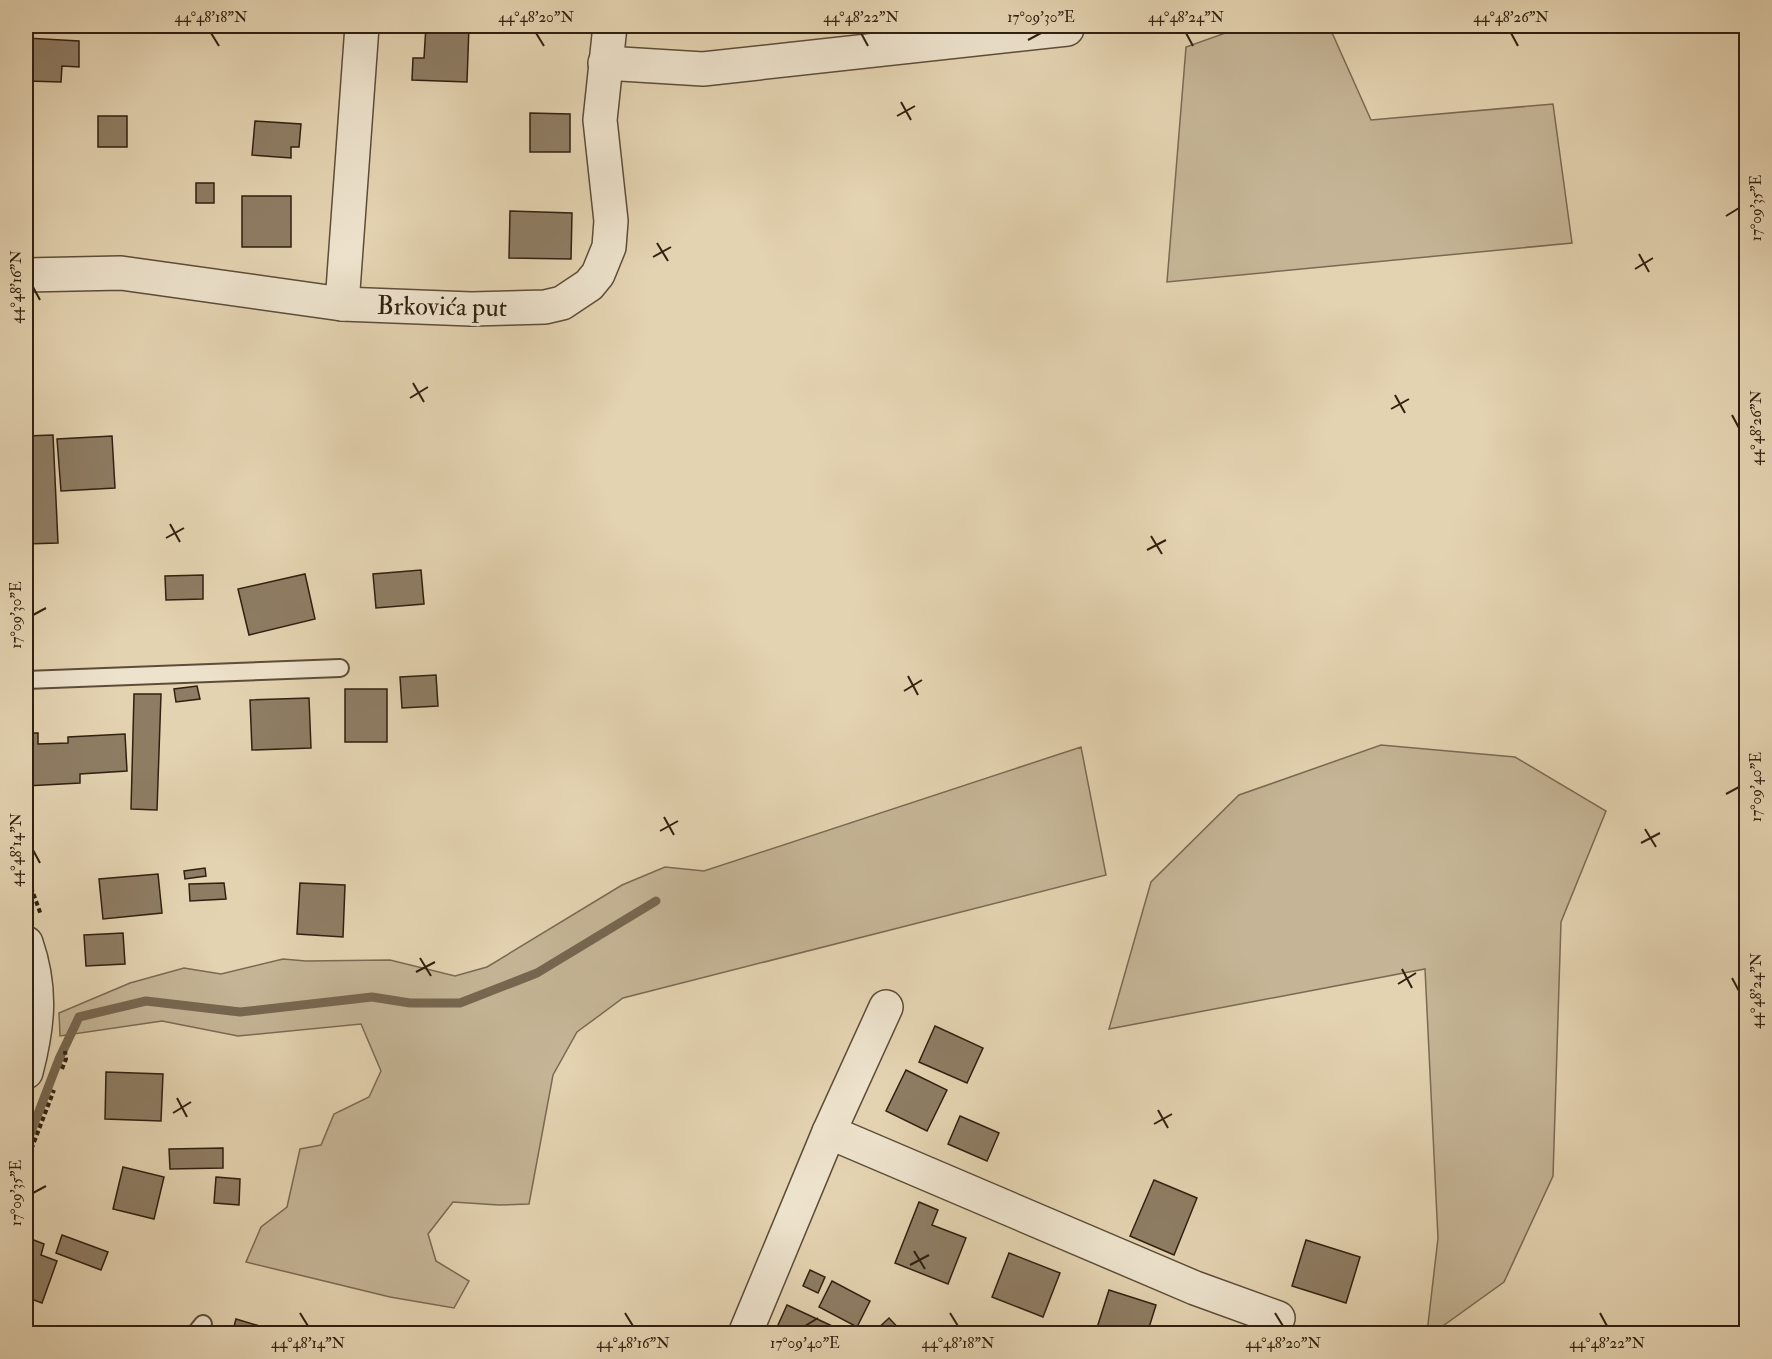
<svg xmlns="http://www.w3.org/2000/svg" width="1772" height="1359" font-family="'IM FELL Double Pica',serif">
  <rect width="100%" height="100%" fill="#e4d3b1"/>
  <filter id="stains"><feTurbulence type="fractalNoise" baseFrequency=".00333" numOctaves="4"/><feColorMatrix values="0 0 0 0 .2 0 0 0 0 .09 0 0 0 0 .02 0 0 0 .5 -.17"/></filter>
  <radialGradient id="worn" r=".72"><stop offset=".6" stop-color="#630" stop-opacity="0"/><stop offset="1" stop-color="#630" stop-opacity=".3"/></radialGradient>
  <!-- green -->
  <g fill="#c5b596" stroke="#7a6a53" stroke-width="1.5">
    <path d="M1245,26H1329L1371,120L1553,104L1572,243L1167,282L1186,47Z"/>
    <path d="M1381,745L1515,757L1606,811L1561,922L1553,1176L1504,1282L1433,1333H1427L1438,1238L1425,969L1109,1029L1151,882L1239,795Z"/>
    <path d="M1081,747L1106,875L623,998L577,1032L553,1075L529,1204L499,1205L453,1202L428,1234L436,1261L469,1281L454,1308L390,1297L246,1262L261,1227L287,1207L300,1149L321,1145L334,1114L369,1097L381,1071L361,1024L238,1036L162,1021L60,1036L59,1013L130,983L184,968L221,974L283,959L306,961L390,960L455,976L487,967L622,885L665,867L704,871Z"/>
  </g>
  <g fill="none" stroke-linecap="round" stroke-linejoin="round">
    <!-- stream -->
    <path stroke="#776750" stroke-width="9" d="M26,1145L59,1059L79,1017L146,1001L240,1012L372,997L410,1003H460L537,973L656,901"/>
  </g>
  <!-- building -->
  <g fill="#8e7d64" stroke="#302010" stroke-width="1.5">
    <path d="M426,26H469L467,82L412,80L413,58H424Z"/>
    <path d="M26,38L79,41V67L62,66L61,82L26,81Z"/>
    <path d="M530,113L570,114V152H530Z"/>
    <rect x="98" y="116" width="29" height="31"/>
    <path d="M255,121L301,124L299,147H291V158L252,155Z"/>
    <rect x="196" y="183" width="18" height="20"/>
    <rect x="242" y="196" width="49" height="51"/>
    <path d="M510,211L572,213L571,259L509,258Z"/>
    <path d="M53,435L58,543L26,544V436Z"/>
    <path d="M112,436L115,488L61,491L57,439Z"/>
    <path d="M421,570L424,604L376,608L373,574Z"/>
    <path d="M305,574L315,619L249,635L238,589Z"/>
    <path d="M203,575V599L166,600L165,576Z"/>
    <path d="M436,675L438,706L402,708L400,677Z"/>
    <path d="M197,686L200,699L176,702L174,689Z"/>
    <rect x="345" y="689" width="42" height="53"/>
    <path d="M134,694H161L157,810L131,809Z"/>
    <path d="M309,698L311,748L252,750L250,700Z"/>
    <path d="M26,733H38V744L68,743V737L125,734L127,771L80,774V783L26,786Z"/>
    <path d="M205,868L206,876L185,879L184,871Z"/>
    <path d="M158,874L162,913L103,919L99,879Z"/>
    <path d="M224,883L226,899L190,901L189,884Z"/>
    <path d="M300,883L345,885L343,937L297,934Z"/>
    <path d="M123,933L125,964L86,966L84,935Z"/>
    <path d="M935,1026L983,1048L967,1083L919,1062Z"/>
    <path d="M906,1070L947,1090L927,1131L886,1111Z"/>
    <path d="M106,1072L163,1074L161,1121L105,1119Z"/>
    <path d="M960,1116L999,1133L987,1161L948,1144Z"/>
    <path d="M223,1148V1168L170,1169L169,1149Z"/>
    <path d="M123,1167L164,1177L154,1219L113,1209Z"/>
    <path d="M216,1177L240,1179L239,1205L214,1203Z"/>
    <path d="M1154,1180L1197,1198L1174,1255L1130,1236Z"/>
    <path d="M919,1202L938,1210L932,1225L966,1238L948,1284L895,1263Z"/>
    <path d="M62,1235L108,1252L101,1270L56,1253Z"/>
    <path d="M26,1237L44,1244L41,1255L57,1261L42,1303L26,1297Z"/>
    <path d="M1306,1240L1360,1257L1346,1303L1292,1286Z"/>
    <path d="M1009,1253L1060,1273L1043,1317L992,1297Z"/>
    <path d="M810,1270L825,1277L818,1293L803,1286Z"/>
    <path d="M832,1281L870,1301L857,1327L819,1307Z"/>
    <path d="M1109,1290L1156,1305L1147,1334H1095Z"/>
    <path d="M787,1305L832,1326L829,1334H774Z"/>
    <path d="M889,1318L904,1334H872Z"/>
    <path d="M236,1319L286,1334H232Z"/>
  </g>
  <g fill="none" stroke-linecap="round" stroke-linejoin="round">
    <!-- service casing -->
    <g stroke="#5d4d38" stroke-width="20">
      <g id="service">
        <path d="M26,680L340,668"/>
        <path d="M195,1334L203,1324"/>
      </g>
    </g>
    <!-- minor casing -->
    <g stroke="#5d4d38" stroke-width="36">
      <g id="minor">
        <path d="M605,63L703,69L1067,29"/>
        <path d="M26,275L121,273L342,304L471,309L545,307L562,303L589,285L598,274L609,247L611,221L600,120L610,26"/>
        <path d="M342,304L362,26"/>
        <path d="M829,1132L1195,1288L1278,1318"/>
        <path d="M745,1334L829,1132L886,1007"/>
      </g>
    </g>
    <!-- tertiary casing -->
    <g stroke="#5d4d38" stroke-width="36">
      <path id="tertiary" d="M26,943C42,989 38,1026 26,1072"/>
    </g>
    <!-- path -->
    <g stroke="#302010" stroke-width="4" stroke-dasharray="4.5 3" stroke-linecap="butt">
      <path d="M26,873L41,915"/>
      <path d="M62,1069L66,1059L65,1051"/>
      <path d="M26,1163L54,1090"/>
    </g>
    <!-- service -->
    <use href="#service" stroke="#ede2cc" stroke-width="16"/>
    <!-- minor -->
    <use href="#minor" stroke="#ede2cc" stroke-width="33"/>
    <!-- tertiary -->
    <use href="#tertiary" stroke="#ede2cc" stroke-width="33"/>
  </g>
  <!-- ticks -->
  <path fill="none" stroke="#302010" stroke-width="2" d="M211,33L219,46M536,33L544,46M861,33L868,46M1186,33L1193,46M1511,33L1518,46M1028,40L1041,33M901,102L911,120M897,116L915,106M1726,216L1739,208M657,243L668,261M1639,254L1649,272M653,257L671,247M1635,269L1653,258M33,287L40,300M413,383L424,402M1395,395L1405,413M410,398L428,387M1391,409L1409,399M1732,415L1739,428M170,524L180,542M1151,536L1162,554M166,538L184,528M1147,550L1166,540M33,615L46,608M908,676L918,695M904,691L922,680M1726,794L1739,787M664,817L674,835M1645,829L1656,847M660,831L678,821M1641,843L1660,833M33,850L40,863M420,958L431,976M1402,969L1412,988M416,972L435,962M1732,978L1739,991M1398,984L1416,973M177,1098L187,1117M1158,1110L1168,1128M173,1113L191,1102M1154,1124L1172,1114M33,1193L46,1186M914,1251L925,1269M910,1265L929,1255M300,1313L308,1326M625,1313L633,1326M950,1313L958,1326M1275,1313L1283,1326M1600,1313L1607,1326M805,1326L818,1318"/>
  <g text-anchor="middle" stroke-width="6" stroke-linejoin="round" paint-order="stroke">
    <!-- street labels -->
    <g font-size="26" fill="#302010" stroke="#ede2cc">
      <text transform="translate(442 306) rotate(1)" y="9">Brkovića put</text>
    </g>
  </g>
  <!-- margin -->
  <rect width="1772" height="1359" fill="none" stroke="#e4d3b1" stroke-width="66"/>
  <rect x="33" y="33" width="1706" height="1293" fill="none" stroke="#302010" stroke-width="2"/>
  <g font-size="15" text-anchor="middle" fill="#302010">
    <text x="211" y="22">44°48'18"N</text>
    <text x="536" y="22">44°48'20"N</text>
    <text x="861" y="22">44°48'22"N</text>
    <text x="1041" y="22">17°09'30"E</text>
    <text x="1186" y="22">44°48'24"N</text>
    <text x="1511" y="22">44°48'26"N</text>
    <text transform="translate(1756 208) rotate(-90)" y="5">17°09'35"E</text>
    <text transform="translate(16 287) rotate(-90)" y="5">44°48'16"N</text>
    <text transform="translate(1756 428) rotate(-90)" y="5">44°48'26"N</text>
    <text transform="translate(16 615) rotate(-90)" y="5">17°09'30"E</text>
    <text transform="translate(1756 787) rotate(-90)" y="5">17°09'40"E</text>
    <text transform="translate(16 850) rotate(-90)" y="5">44°48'14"N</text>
    <text transform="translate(1756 991) rotate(-90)" y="5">44°48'24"N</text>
    <text transform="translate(16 1193) rotate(-90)" y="5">17°09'35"E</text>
    <text x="308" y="1348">44°48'14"N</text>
    <text x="633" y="1348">44°48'16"N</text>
    <text x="805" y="1348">17°09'40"E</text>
    <text x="958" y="1348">44°48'18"N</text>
    <text x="1283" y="1348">44°48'20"N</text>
    <text x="1607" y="1348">44°48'22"N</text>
  </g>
  <rect width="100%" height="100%" filter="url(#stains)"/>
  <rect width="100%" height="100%" fill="url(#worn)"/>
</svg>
